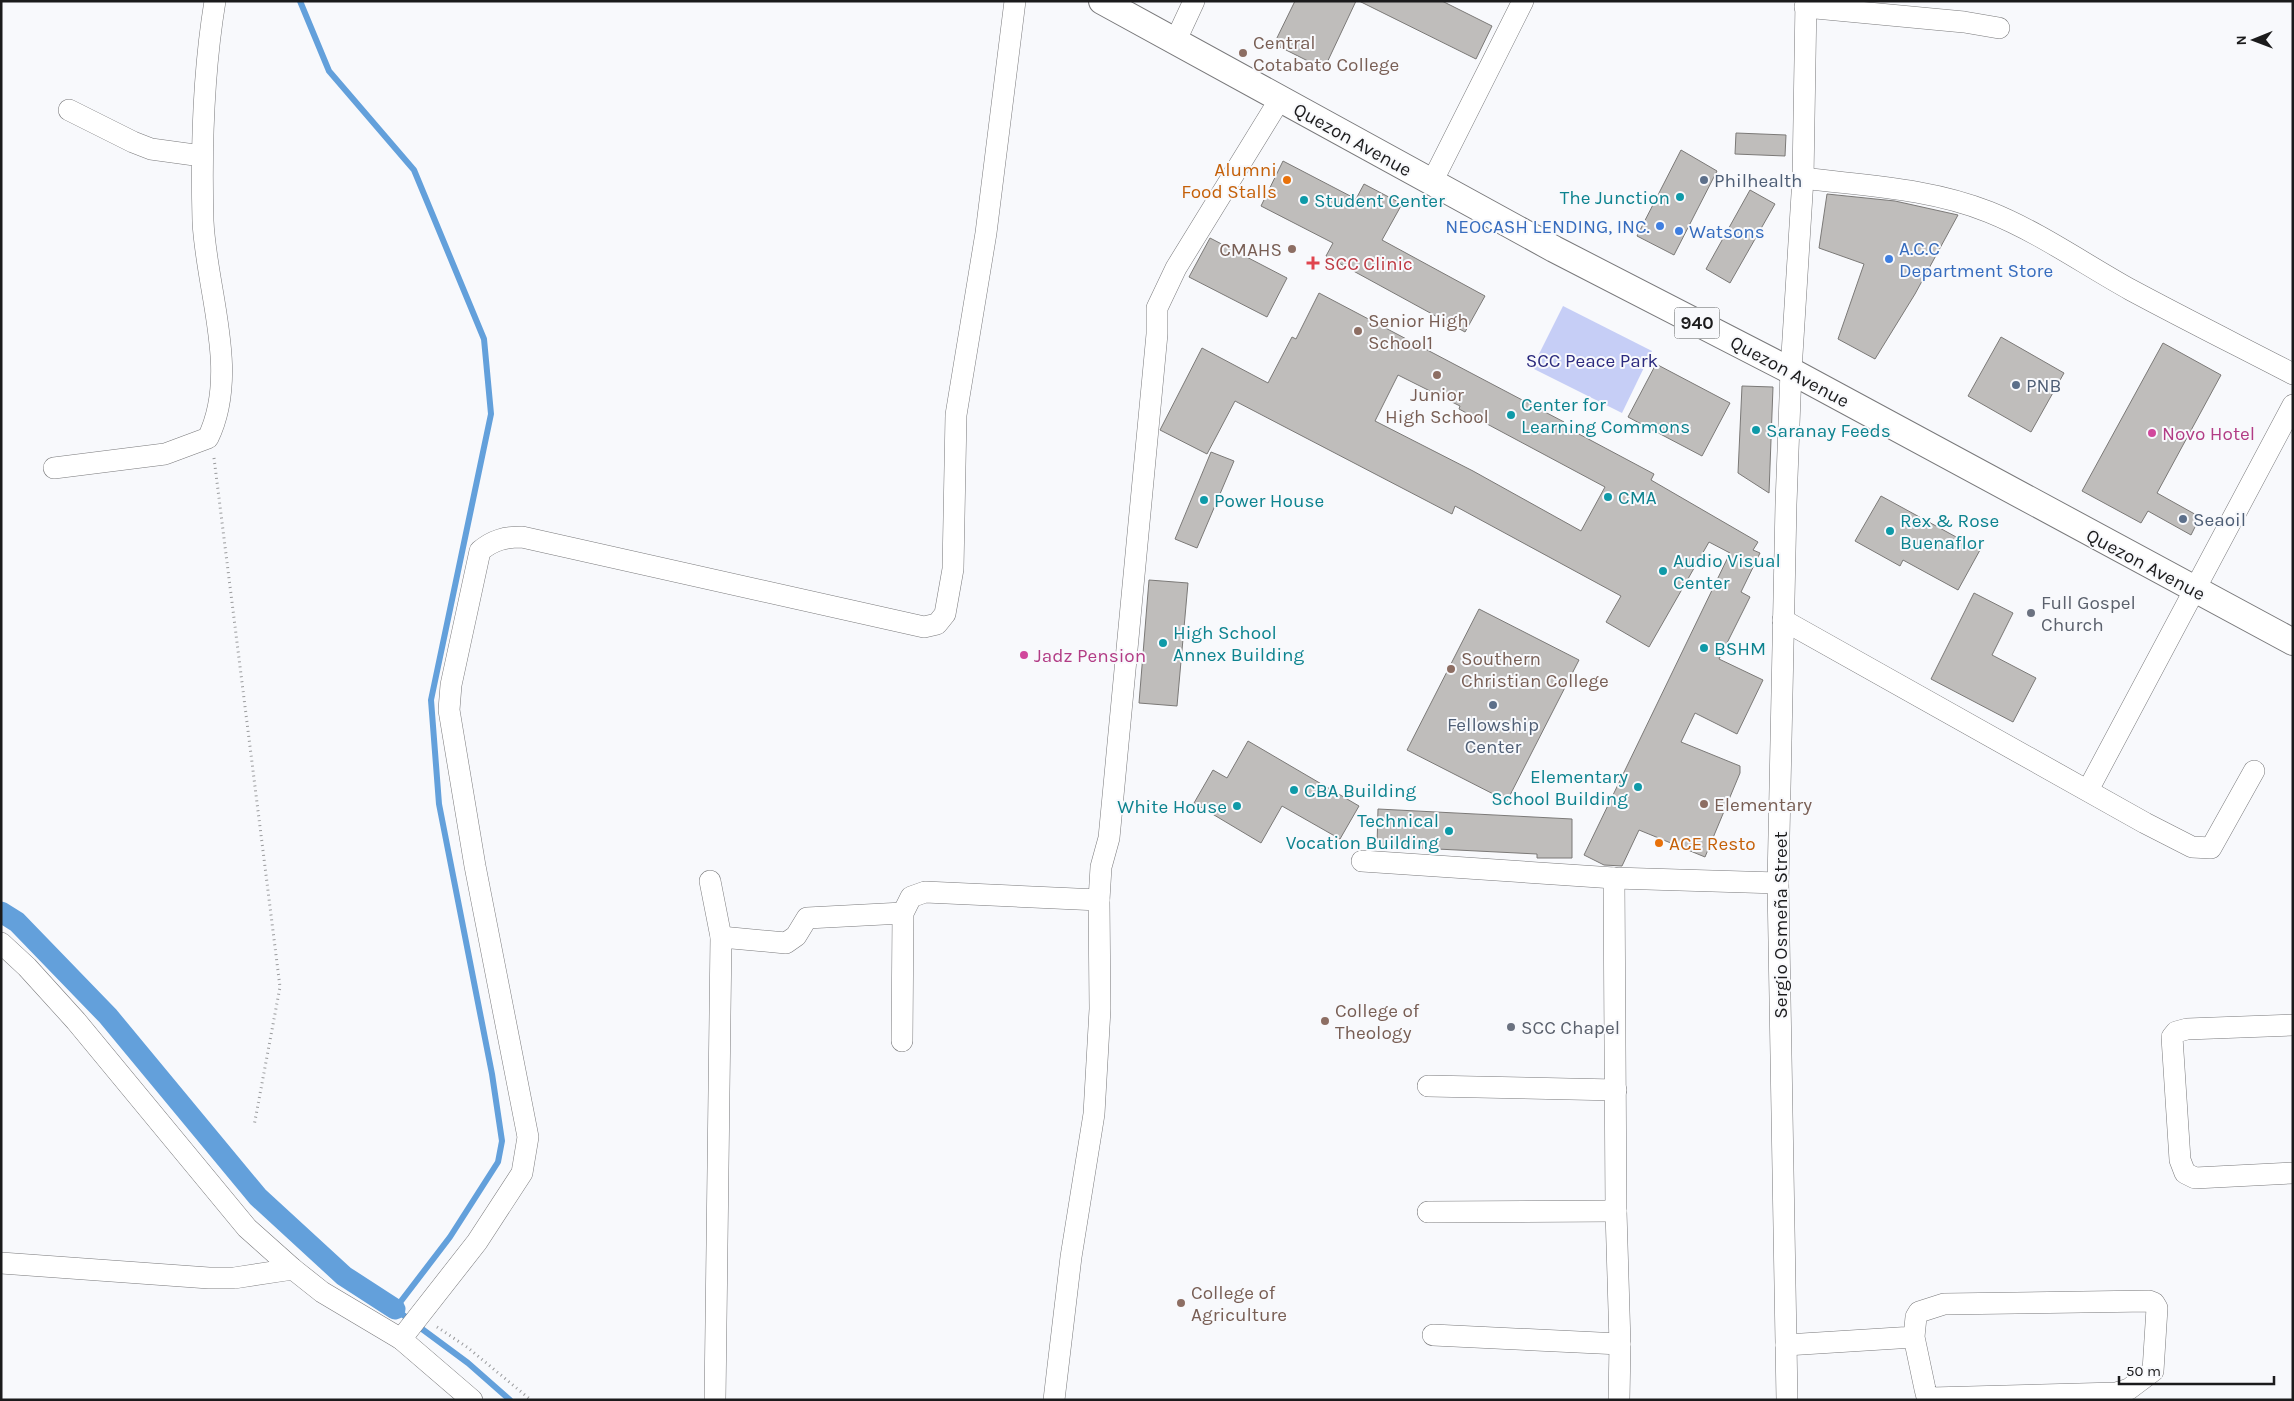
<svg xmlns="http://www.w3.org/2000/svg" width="2294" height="1401" font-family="Karla,sans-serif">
  <rect width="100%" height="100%" fill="#f8f9fc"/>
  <!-- green -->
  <path fill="#c6cef6" d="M1563,306L1652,351L1622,413L1532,368Z"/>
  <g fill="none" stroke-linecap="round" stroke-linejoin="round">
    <!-- stream -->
    <path stroke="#63a0db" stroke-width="6" d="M300,1L329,71L414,170L484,339L491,414L431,700L439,804L492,1074L502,1141L498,1162L450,1237L395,1309L468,1363L510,1400"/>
    <!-- canal -->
    <path stroke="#63a0db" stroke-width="21" d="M1,912L17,922L108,1016L258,1197L344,1276L395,1309"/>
  </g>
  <!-- building -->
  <g fill="#bfbdbb" stroke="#7b7977" fill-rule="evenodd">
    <path d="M1295,1H1356L1324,69L1274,44Z"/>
    <path d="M1359,1H1442L1492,26L1476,59Z"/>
    <path d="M1736,133L1786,135L1785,156L1735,154Z"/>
    <path d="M1681,150L1717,171L1674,255L1637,236Z"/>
    <path d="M1283,161L1356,199L1364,184L1402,204L1382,240L1485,296L1465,332L1326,256L1333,243L1261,206Z"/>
    <path d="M1750,190L1775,204L1730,283L1706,269Z"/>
    <path d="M1827,194L1895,201L1958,215L1915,294L1875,359L1838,339L1864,264L1819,248Z"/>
    <path d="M1210,238L1287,278L1267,317L1189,277Z"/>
    <path d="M1319,293L1564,422L1562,425L1654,474L1651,480L1758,542L1753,550L1760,553L1741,592L1750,597L1719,659L1763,680L1737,734L1695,713L1681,742L1740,766V773L1705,857L1639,830L1622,866L1604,865L1584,855L1730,553L1709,542L1649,647L1606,622L1621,596L1455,506L1452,514L1235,401L1207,454L1160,430L1202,348L1268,383L1292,337L1296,339ZM1398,375L1460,406L1459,409L1605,487L1581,531L1473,471L1375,421Z"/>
    <path d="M2001,337L2064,373L2031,432L1968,396Z"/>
    <path d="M2163,343L2221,375L2157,493L2200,517L2191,535L2148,511L2141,523L2082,491Z"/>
    <path d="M1656,364L1730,403L1702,456L1628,417Z"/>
    <path d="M1742,386L1773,387L1769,493L1738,473Z"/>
    <path d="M1211,452L1234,461L1197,548L1175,539Z"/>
    <path d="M1881,496L1980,550L1958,590L1903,560L1900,566L1855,541Z"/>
    <path d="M1149,580L1188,583L1177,706L1139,703Z"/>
    <path d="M1974,593L2013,613L1992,655L2036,678L2013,722L1931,679Z"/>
    <path d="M1479,609L1579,660L1507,801L1407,750Z"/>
    <path d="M1248,741L1359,806L1340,839L1282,806L1261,843L1194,803L1213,770L1227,778Z"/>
    <path d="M1378,809L1572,819V858H1537V854L1377,846Z"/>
  </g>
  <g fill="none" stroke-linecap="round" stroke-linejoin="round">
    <!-- minor casing -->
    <g stroke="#79797b" stroke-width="22">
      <g id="minor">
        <path d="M1805,7L1964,22L1999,28"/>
        <path d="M1175,42L1194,1"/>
        <path d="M69,110L133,142L151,149L202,156"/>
        <path d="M1803,178C1865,186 1929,188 1989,212C2039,232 2084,264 2131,290C2185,319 2239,346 2293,374"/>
        <path d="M1432,182L1523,1"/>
        <path d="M54,468L165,454L208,438C240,372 206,290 203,221C201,148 203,74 215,1"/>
        <path d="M1783,620L2145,823L2192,847L2211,848L2254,771"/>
        <path d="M2088,790L2293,405"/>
        <path d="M1362,861L1614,878L1778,883"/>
        <path d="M1614,878L1616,1211L1620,1344L1619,1400"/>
        <path d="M710,881L721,937L715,1400"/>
        <path d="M721,937L786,943L796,936L807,918L903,913"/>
        <path d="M1,943L27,967L76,1021L247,1228L293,1269L322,1292L401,1339L472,1400"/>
        <path d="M2293,1025L2187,1029L2176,1032L2172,1037L2180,1160L2185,1173L2195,1178L2293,1173"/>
        <path d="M902,1041L903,913L911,897L925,892L1099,900"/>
        <path d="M1428,1086L1616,1090"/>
        <path d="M1428,1212L1616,1211"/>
        <path d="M1,1263L209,1278H234L293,1269"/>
        <path d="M1433,1335L1620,1344"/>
        <path d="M401,1339L477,1242L522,1173L528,1137L475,866L449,710L451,685L480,551C493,540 505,537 522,537L924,627L937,624L945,614L953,569L956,415L986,233L1015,1"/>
        <path d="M1786,1345L1914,1337L1916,1317L1919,1312L1944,1304L2149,1301L2154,1303L2157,1308L2153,1371L2129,1389L2116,1393L1931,1398L1927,1397L1925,1389L1914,1337"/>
        <path d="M1054,1400L1071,1257L1094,1114L1100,1009L1099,900L1101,867L1109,838L1157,334V308L1176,268L1280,99"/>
        <path d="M1787,1400L1778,883L1786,504L1791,371L1803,178L1806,1"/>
      </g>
    </g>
    <!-- major casing -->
    <g stroke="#79797b" stroke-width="28">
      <path id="major" d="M1102,1L1554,249L1791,371L2293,642"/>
    </g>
    <!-- path -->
    <g stroke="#9a9b9d" stroke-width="3" stroke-dasharray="1 4" stroke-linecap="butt">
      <path d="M214,458L280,987L254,1126"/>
      <path d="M437,1327L467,1347L531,1400"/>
    </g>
    <!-- minor -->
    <use href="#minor" stroke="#fff" stroke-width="21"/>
    <!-- major -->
    <use href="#major" stroke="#fff" stroke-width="26"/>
  </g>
  <!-- markers -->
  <g fill="#8d6e63" stroke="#f8f9fc" stroke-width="2">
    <circle cx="1243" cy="53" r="5"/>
    <circle cx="1292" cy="249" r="5"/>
    <circle cx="1358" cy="331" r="5"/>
    <circle cx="1437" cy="375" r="5"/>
    <circle cx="1451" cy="669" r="5"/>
    <circle cx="1704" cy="804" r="5"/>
    <circle cx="1325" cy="1021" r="5"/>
    <circle cx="1181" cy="1303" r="5"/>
  </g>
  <g fill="#e8710a" stroke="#f8f9fc" stroke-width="2">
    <circle cx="1287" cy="180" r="5"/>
    <circle cx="1659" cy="843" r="5"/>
  </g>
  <g fill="#5c6f8a" stroke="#f8f9fc" stroke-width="2">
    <circle cx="1704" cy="180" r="5"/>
    <circle cx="2016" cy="385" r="5"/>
    <circle cx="2183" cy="519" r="5"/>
    <circle cx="1493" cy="705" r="5"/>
  </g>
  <g fill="#0f9aa8" stroke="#f8f9fc" stroke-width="2">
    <circle cx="1680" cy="197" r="5"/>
    <circle cx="1304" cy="200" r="5"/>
    <circle cx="1511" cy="415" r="5"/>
    <circle cx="1756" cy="430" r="5"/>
    <circle cx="1608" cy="497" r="5"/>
    <circle cx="1204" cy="500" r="5"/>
    <circle cx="1890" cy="531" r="5"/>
    <circle cx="1663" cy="571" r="5"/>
    <circle cx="1163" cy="643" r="5"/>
    <circle cx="1704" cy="648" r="5"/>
    <circle cx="1638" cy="787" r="5"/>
    <circle cx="1294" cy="790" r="5"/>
    <circle cx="1237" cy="806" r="5"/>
    <circle cx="1449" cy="831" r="5"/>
  </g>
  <g fill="#3f7fe0" stroke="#f8f9fc" stroke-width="2">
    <circle cx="1660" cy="226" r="5"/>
    <circle cx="1679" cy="231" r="5"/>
    <circle cx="1889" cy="259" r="5"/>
  </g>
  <path fill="#e0444e" stroke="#f8f9fc" stroke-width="2" d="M1310.5 255.5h5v5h5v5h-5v5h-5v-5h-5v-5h5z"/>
  <g fill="#d1479c" stroke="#f8f9fc" stroke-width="2">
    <circle cx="2152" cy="433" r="5"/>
    <circle cx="1024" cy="655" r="5"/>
  </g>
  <g fill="#6b7280" stroke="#f8f9fc" stroke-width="2">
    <circle cx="2031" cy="613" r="5"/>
    <circle cx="1511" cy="1027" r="5"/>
  </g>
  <g text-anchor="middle" stroke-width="4" stroke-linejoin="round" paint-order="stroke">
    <!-- shield labels -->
    <rect fill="#f8f9fc" stroke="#5d5e5f" stroke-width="1" x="1674.5" y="307.5" width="45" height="31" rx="4"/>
    <g font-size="18" font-weight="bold" fill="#1b1b1c">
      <text x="1697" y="329">940</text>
    </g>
    <!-- education labels -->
    <g font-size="19" fill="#785e54" stroke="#f8f9fc" text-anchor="start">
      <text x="1253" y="49">Central<tspan x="1253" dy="22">Cotabato College</tspan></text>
      <text x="1282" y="256" text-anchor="end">CMAHS</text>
      <text x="1368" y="327">Senior High<tspan x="1368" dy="22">School1</tspan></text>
      <text x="1437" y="401" text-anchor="middle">Junior<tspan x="1437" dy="22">High School</tspan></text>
      <text x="1461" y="665">Southern<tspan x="1461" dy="22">Christian College</tspan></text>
      <text x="1714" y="811">Elementary</text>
      <text x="1335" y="1017">College of<tspan x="1335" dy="22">Theology</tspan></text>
      <text x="1191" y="1299">College of<tspan x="1191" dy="22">Agriculture</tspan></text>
    </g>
    <!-- street labels -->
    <g font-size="19" fill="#1b1b1c" stroke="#f8f9fc">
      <text transform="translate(1353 139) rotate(29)" y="7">Quezon Avenue</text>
      <text transform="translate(1790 371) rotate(28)" y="7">Quezon Avenue</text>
      <text transform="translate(2146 564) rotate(28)" y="7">Quezon Avenue</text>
      <text transform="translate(1780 925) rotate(-90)" y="7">Sergio Osmeña Street</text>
    </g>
    <!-- food labels -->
    <g font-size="19" fill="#c56008" stroke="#f8f9fc" text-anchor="end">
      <text x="1277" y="176">Alumni<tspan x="1277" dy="22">Food Stalls</tspan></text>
      <text x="1669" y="850" text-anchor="start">ACE Resto</text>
    </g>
    <!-- service labels -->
    <g font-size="19" fill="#4e5e75" stroke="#f8f9fc" text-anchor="start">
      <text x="1714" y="187">Philhealth</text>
      <text x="2026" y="392">PNB</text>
      <text x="2193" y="526">Seaoil</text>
      <text x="1493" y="731" text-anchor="middle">Fellowship<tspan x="1493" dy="22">Center</tspan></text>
    </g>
    <!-- culture labels -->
    <g font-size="19" fill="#0d838f" stroke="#f8f9fc" text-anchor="start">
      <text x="1670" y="204" text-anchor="end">The Junction</text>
      <text x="1314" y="207">Student Center</text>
      <text x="1521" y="411">Center for<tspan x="1521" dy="22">Learning Commons</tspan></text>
      <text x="1766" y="437">Saranay Feeds</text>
      <text x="1618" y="504">CMA</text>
      <text x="1214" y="507">Power House</text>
      <text x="1900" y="527">Rex &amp; Rose<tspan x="1900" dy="22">Buenaflor</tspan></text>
      <text x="1673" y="567">Audio Visual<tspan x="1673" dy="22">Center</tspan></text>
      <text x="1173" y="639">High School<tspan x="1173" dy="22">Annex Building</tspan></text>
      <text x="1714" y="655">BSHM</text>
      <text x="1628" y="783" text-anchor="end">Elementary<tspan x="1628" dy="22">School Building</tspan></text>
      <text x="1304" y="797">CBA Building</text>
      <text x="1227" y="813" text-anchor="end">White House</text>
      <text x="1439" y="827" text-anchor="end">Technical<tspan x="1439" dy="22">Vocation Building</tspan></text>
    </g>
    <!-- shop labels -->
    <g font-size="19" fill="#366cbe" stroke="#f8f9fc" text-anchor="start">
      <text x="1650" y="233" text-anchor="end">NEOCASH LENDING, INC.</text>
      <text x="1689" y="238">Watsons</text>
      <text x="1899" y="255">A.C.C<tspan x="1899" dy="22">Department Store</tspan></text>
    </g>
    <!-- health labels -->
    <g font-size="19" fill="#be3a42" stroke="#f8f9fc" text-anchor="start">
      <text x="1324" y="270">SCC Clinic</text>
    </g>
    <!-- park labels -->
    <g font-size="19" fill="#2b2a7e" stroke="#f8f9fc">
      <text x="1592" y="367">SCC Peace Park</text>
    </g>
    <!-- hotel labels -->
    <g font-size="19" fill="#b23c85" stroke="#f8f9fc" text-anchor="start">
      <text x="2162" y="440">Novo Hotel</text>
      <text x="1034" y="662">Jadz Pension</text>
    </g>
    <!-- worship labels -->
    <g font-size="19" fill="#5b616d" stroke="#f8f9fc" text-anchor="start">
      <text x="2041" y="609">Full Gospel<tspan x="2041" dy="22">Church</tspan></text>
      <text x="1521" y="1034">SCC Chapel</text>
    </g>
  </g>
  <!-- border -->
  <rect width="2294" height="1401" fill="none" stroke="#1b1b1c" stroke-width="5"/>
  <!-- north arrow -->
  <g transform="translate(2254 40) rotate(269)" stroke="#f8f9fc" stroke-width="4" paint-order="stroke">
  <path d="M0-4L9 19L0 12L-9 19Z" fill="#1b1b1c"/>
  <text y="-8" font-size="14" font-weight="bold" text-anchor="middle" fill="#1b1b1c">N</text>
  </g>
  <!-- scale -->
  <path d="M2119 1376v8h155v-8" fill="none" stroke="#1b1b1c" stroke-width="2.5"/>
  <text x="2126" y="1376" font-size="15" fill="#1b1b1c" stroke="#f8f9fc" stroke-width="4" paint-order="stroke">50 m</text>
</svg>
